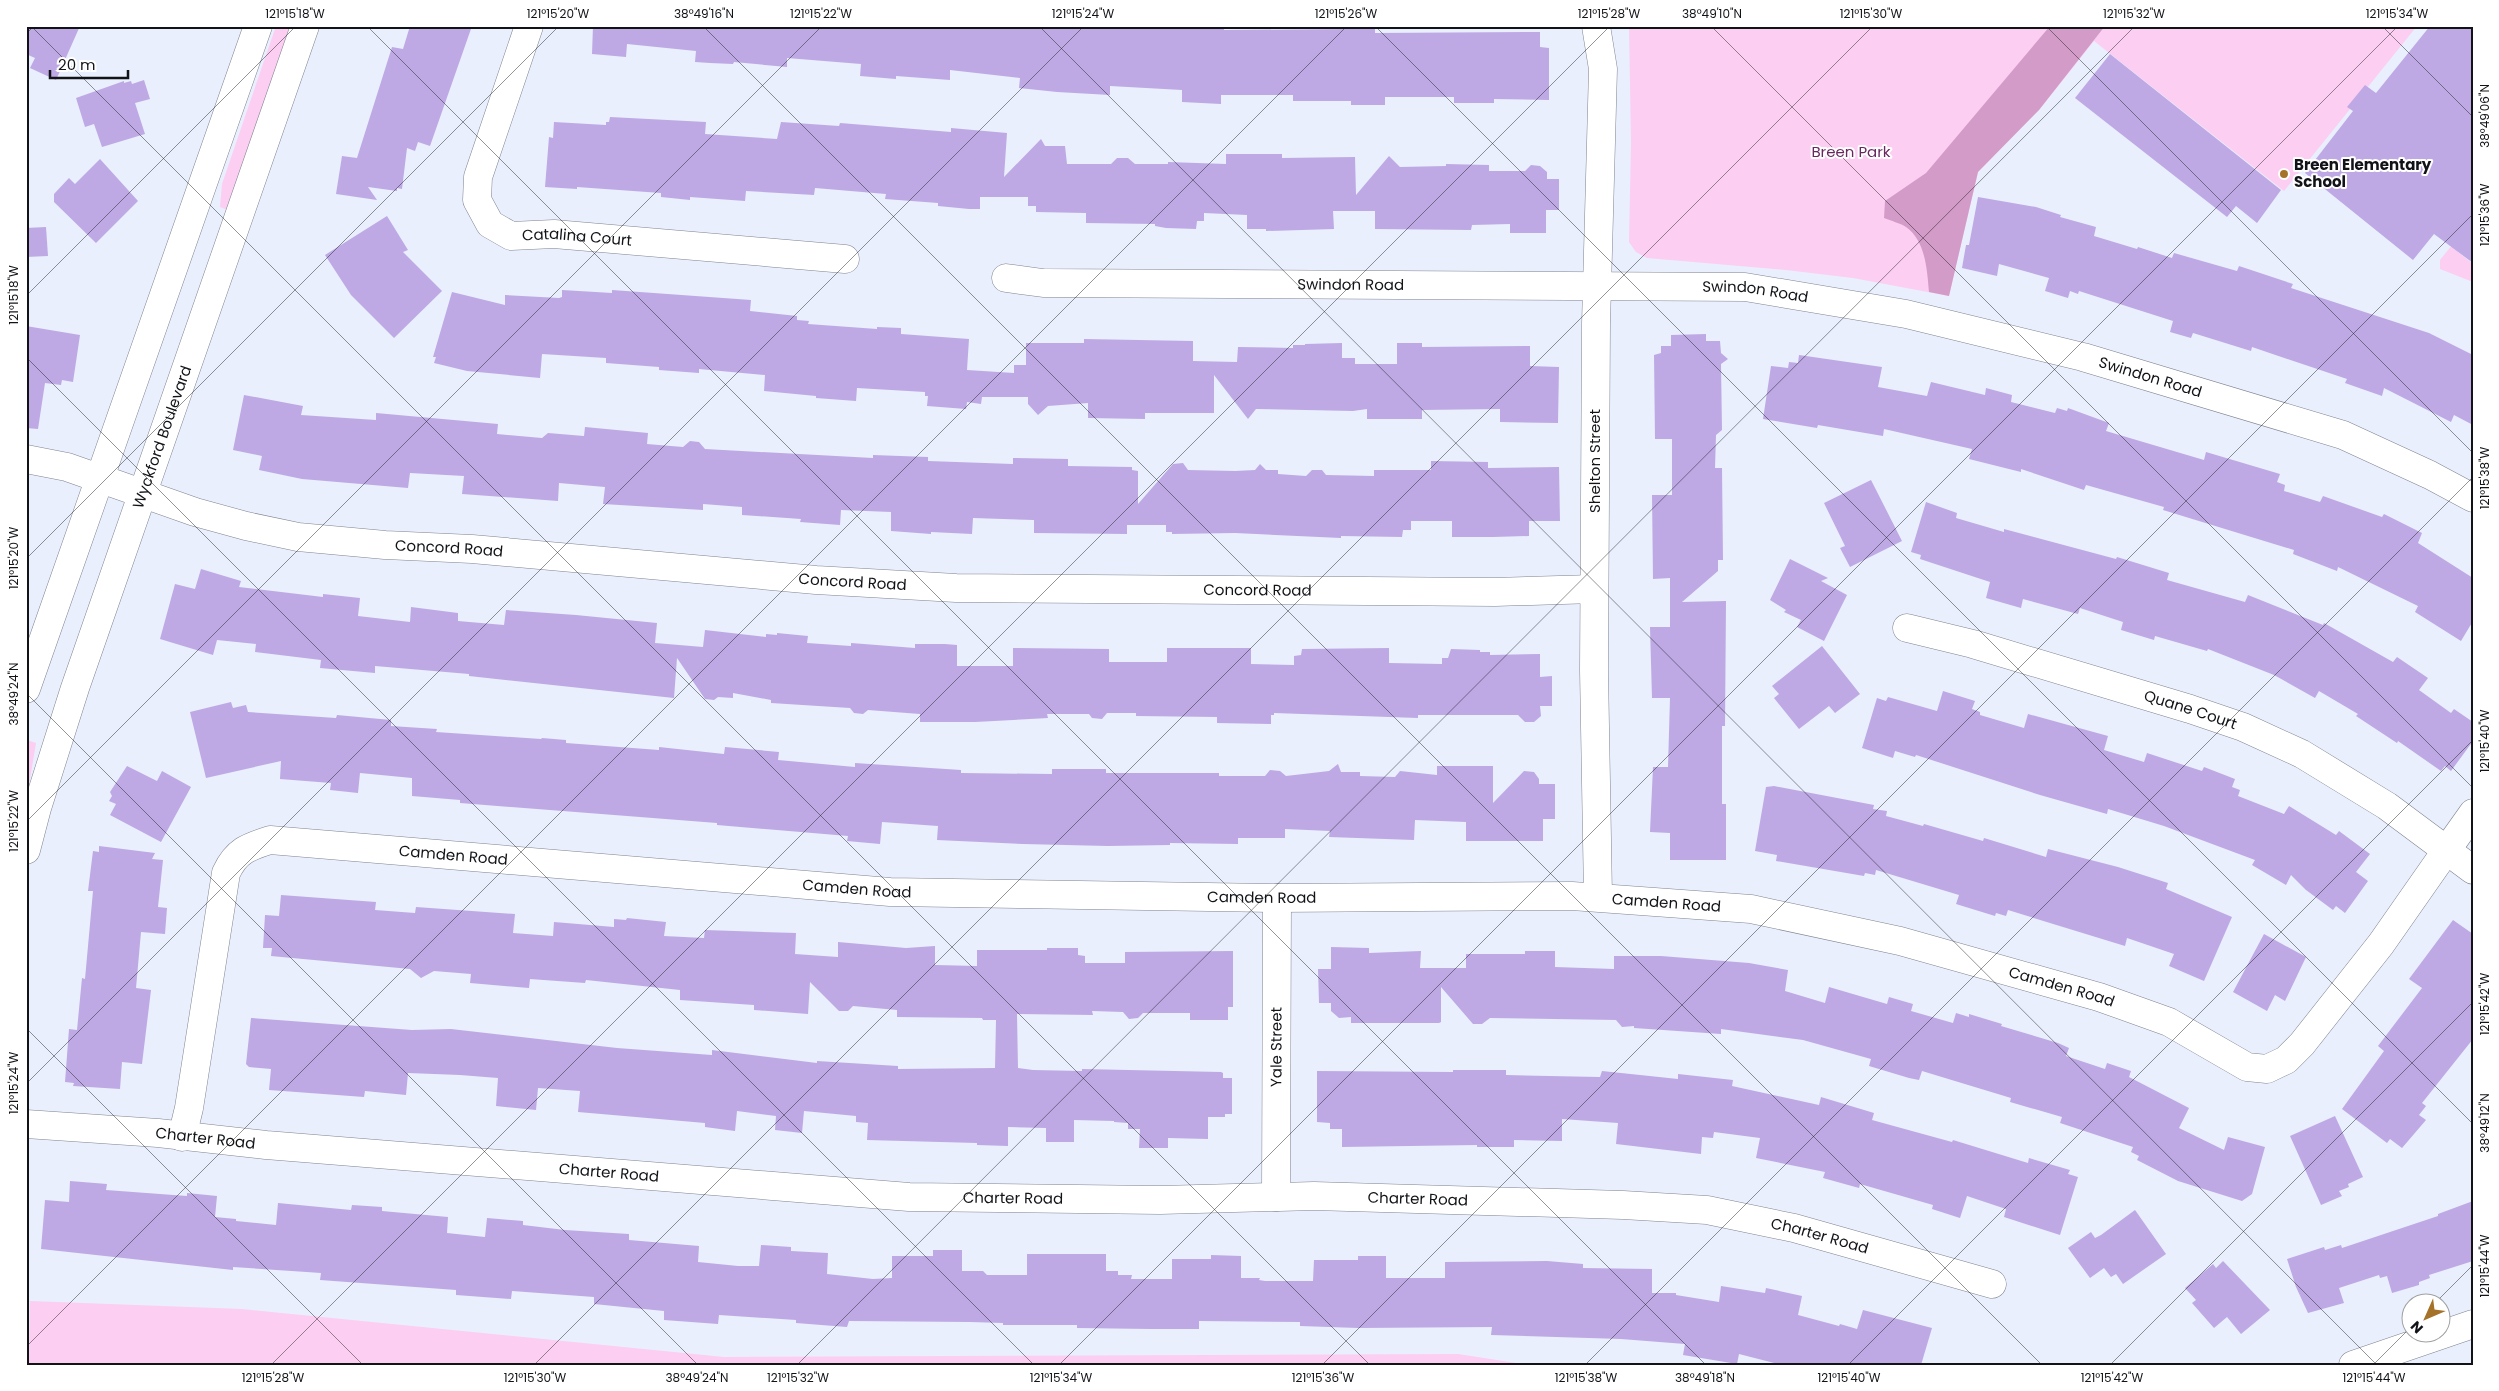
<svg xmlns="http://www.w3.org/2000/svg" width="2499" height="1391" font-family="Poppins,sans-serif">
  <rect width="100%" height="100%" fill="#e9effd"/>
  <!-- green -->
  <g fill="#fccef2">
    <path d="M276,26H293L230,211L220,207L222,184Z"/>
    <path d="M1629,26H2417L2284,191L2094,41L2039,110L1978,172L1949,296L1853,278L1786,270L1647,258L1636,252L1629,242L1631,143Z"/>
    <path d="M2473,219V232L2458,252L2473,264V282L2440,269V260Z"/>
    <path d="M27,740L36,743L26,803V741Z"/>
    <path d="M30,1301L242,1309L724,1357L1458,1354L1530,1365H29Z"/>
  </g>
  <!-- forest -->
  <path fill="#d39cc8" d="M2050,26H2105L2039,110L1978,172L1949,296L1929,292C1927,271 1926,241 1906,227C1900,223 1891,221 1884,218L1885,201L1926,173Z"/>
  <!-- building -->
  <g fill="#bea9e5">
    <path d="M26,26H80L56,80L30,68L35,58L26,54Z"/>
    <path d="M410,26H472L430,146L418,142L415,151L407,148L402,189L397,188V191L368,187L377,200L336,194L342,156L357,158L392,47L403,49Z"/>
    <path d="M593,26H1212L1224,28V30L1348,29H1375V33L1540,32V47L1549,48V100L1494,99V103H1454V97H1385V105H1351V101H1293V95H1221V104L1182,102V90L1110,86V95L1057,92L1019,88L1020,78L950,70V80L896,76V79L860,76L861,64L787,58V67L734,62L733,64L710,63L695,62L696,51L627,44L626,57L592,54Z"/>
    <path d="M2430,26H2473V263L2434,234L2413,260L2305,173L2353,111L2347,107L2365,85L2376,93Z"/>
    <path d="M2110,54L2281,190L2257,223L2236,206L2227,217L2075,98Z"/>
    <path d="M144,80L150,99L135,103L145,134L102,147L94,124L85,127L76,98L124,81V83L131,81L132,84Z"/>
    <path d="M610,117L706,122L705,134L777,139L781,122L839,126L840,123L951,132V128L1007,133L1004,177L1041,139L1045,146H1065L1067,164H1111L1117,158H1128L1135,164H1168V162L1226,164V154H1282V158L1355,157L1356,195L1389,156L1400,167L1446,166V164L1489,165V171H1525L1531,165L1540,166L1547,172V179H1559V210H1546V233H1510V224L1472,225L1471,230L1375,229V211H1333L1334,229L1266,231V229H1247V215L1204,213V221H1197L1196,229L1166,228L1155,226V224L1086,223V213L1036,212V206H1028V197H980V209H969L938,206V203L885,199L886,194L815,188L814,195L746,191L745,201L690,197V200L661,197V193L577,187V189L545,187L549,137L553,138L554,122L606,125V122H609Z"/>
    <path d="M100,159L138,201L96,243L54,202V194L69,178L75,184Z"/>
    <path d="M1978,197L2036,207L2061,215L2060,217L2096,227L2094,236L2137,249L2138,247L2172,258L2174,253L2237,271L2239,266L2293,284L2291,288L2429,333L2473,355V425L2454,415L2451,422L2384,388L2382,396L2345,383L2347,379L2252,347L2251,351L2193,333L2191,338L2170,332L2173,321L2079,291L2078,294L2070,291L2068,298L2045,291L2049,278L1999,264L1997,276L1962,268L1966,245H1969Z"/>
    <path d="M387,216L408,250L403,252L442,291L394,338L351,295L325,255Z"/>
    <path d="M46,227L48,256L26,257V228Z"/>
    <path d="M562,290L612,293V290L751,300L750,311L797,316V320L809,321L808,324L877,329V327L901,328V334L969,339L967,370L1014,373V365H1026V343H1084V339L1193,341V361L1237,362L1238,347L1293,348V345H1305V344L1342,343V358H1355V364H1397V343H1422V347L1530,346V366L1559,367L1558,423L1500,422V409L1422,410V419H1367V409L1353,411L1256,409L1248,419L1214,375V413H1145V419L1088,418V403L1048,406L1038,415L1028,404V397H982L981,404L967,402L966,409L927,406L928,396H925V392L857,388L856,401L816,398V396L764,391L765,375L699,369V373L659,370V367L606,363V358L542,354L540,378L467,371L434,363L436,357H433L452,292L505,305V295L559,298L562,297Z"/>
    <path d="M26,326L80,335L73,382L62,380L61,385L45,383L38,429L26,428Z"/>
    <path d="M1706,334V341H1720L1721,353L1728,359L1721,364L1722,430L1716,435L1715,468H1722L1723,560H1718V571L1682,602L1726,601L1725,726H1722V804H1726V860H1670V833L1650,832L1653,767H1668L1670,698H1652L1650,627H1670V578L1653,579L1652,495H1672V439H1655L1654,355L1661,353V346H1671V335Z"/>
    <path d="M1799,355L1882,367L1878,387L1927,396L1931,382L1985,395L1986,388L2012,395L2011,402L2055,413L2057,408L2067,411L2068,408L2109,423L2106,431L2204,460L2206,452L2280,474L2277,482L2285,485L2284,491L2320,502L2323,496L2382,517L2384,514L2422,533L2418,543L2473,578V621L2461,641L2415,612L2418,606L2338,567L2337,571L2293,554L2294,550L2163,510L2164,507L2086,485L2084,490L2021,469V472L1969,459L1972,449L1884,429L1883,436L1818,425L1817,428L1763,419L1771,366L1788,368L1789,362L1798,363Z"/>
    <path d="M244,395L303,406L301,415L376,420V413L498,424L497,434L542,438L548,433L584,436L585,427L648,433L647,444L683,447L690,441L699,442L705,449L873,458V455L928,457V461L1013,464V458L1068,459V466L1132,467V470L1138,471V504L1173,464L1183,463L1188,470L1235,471L1255,470L1260,464L1266,470H1278V474L1306,476L1312,470H1322L1326,475L1374,476V470H1431V461L1488,462V468L1559,467L1560,521H1529V536L1493,537H1452V521H1411V530H1403L1402,537L1341,536V538L1235,533L1172,534V532H1166V525H1127V534L1034,533V520L973,518L972,534L931,532V534L891,531V512L841,510L840,525L800,522L801,519L742,515V507L703,504V510L603,504L605,487L559,483L558,501L462,494L464,476L410,473L408,488L302,479L259,470L262,456L233,450Z"/>
    <path d="M1871,480L1902,541L1850,567L1840,548L1845,546L1824,503Z"/>
    <path d="M1926,502L1957,513L1956,518L2004,532V529L2116,559L2117,557L2169,573L2167,580L2245,602L2248,595L2323,625L2324,623L2393,662L2397,657L2428,678L2419,690L2451,713L2454,709L2473,722V741L2451,771L2445,766L2441,771L2398,741L2397,743L2356,716L2358,714L2319,691L2315,698L2274,675L2208,649L2207,651L2155,636L2154,640L2121,630L2123,622L2080,608L2078,614L2023,599L2021,608L1986,598L1990,582L1920,559L1921,555L1911,552Z"/>
    <path d="M1790,559L1828,578L1821,581L1847,595L1824,641L1797,627L1801,620L1784,612L1786,610L1770,600Z"/>
    <path d="M201,569L241,581L239,587L323,597V594L360,598L358,616L410,622L411,607L458,613V621L504,625L506,610L576,615L657,623L655,643L703,647L705,630L766,637V634L777,635V633L808,636L807,643L851,646V643L915,648V644H945L957,645V666H1013V648L1109,649V662H1167V648H1251V664L1294,665V656L1301,655L1302,649L1389,648V663L1442,664V658H1448L1451,649L1480,650V652H1490V655L1540,654V677L1552,676V706H1540L1541,716L1534,722H1525L1518,715H1418V718L1274,713V715H1271V724L1217,723V717L1136,716V713H1107L1102,719L1092,718L1089,714H1047L1048,718L975,722H920V714L868,710L863,714L854,713L850,708L771,703V700L733,693V698L718,697L714,700L705,699L677,658L674,698L469,676V674L375,666V673L320,668L321,660L255,652L256,644L217,640L213,655L160,639L175,584L195,589Z"/>
    <path d="M1822,646L1860,694L1835,713L1829,706L1799,729L1774,698L1779,694L1772,686Z"/>
    <path d="M1943,691L1975,701L1972,709L1980,712V715L2024,728L2028,714L2108,736L2104,750L2144,762L2147,753L2202,771L2204,767L2235,779L2232,787L2240,790L2238,796L2284,814L2289,806L2336,835L2339,831L2370,854L2356,872L2368,881L2345,913L2336,906L2333,910L2306,890L2291,875L2286,885L2252,865L2255,860L2164,826L2108,809L2107,814L2040,795L1916,755L1915,757L1895,751L1893,758L1862,748L1877,698L1886,701L1888,697L1937,711Z"/>
    <path d="M231,702L233,708L246,705L248,712L336,718L337,715L391,720V726L437,729L436,732L541,739L542,738L566,740V743L659,750V747L724,754L725,747L779,752L778,760L855,767V763L961,770V773L1052,774V769H1106V773H1219V776H1265L1270,770L1280,771L1286,776L1329,771L1338,764L1341,772H1360V776L1395,777L1400,771L1437,775V766H1493V803L1524,771L1534,772L1539,779V784H1555V819H1543V841H1466V822L1415,820L1414,840L1329,837L1330,831L1285,829V838H1238V844L1170,843V845L1108,846L1023,844L937,840L938,826L882,822L880,844L847,841L848,836L717,825V823L460,803V800L412,796V778L360,773L358,793L330,790L331,783L280,779L281,761L206,778L190,712Z"/>
    <path d="M127,766L157,781L162,771L191,787L161,842L110,815L116,804L109,801L112,796L110,792Z"/>
    <path d="M1774,786L1874,805L1873,809L1887,811L1886,816L1923,826L1924,824L1983,841L1984,838L2046,857L2048,849L2118,867L2168,883L2166,889L2232,917L2204,981L2169,966L2174,954L2127,938L2125,946L2008,910L2006,916L1996,913L1995,916L1956,904L1959,895L1876,870L1875,875L1865,873L1864,876L1776,861L1777,855L1755,851L1766,787Z"/>
    <path d="M99,846L155,853L152,859L163,860L158,907L167,908L165,934L141,932L136,988L151,990L142,1064L122,1062L120,1089L73,1086L74,1083L65,1082L69,1029L77,1030L82,978L85,979L93,891H88L93,851L99,852Z"/>
    <path d="M281,895L376,902L375,910L415,913L416,907L515,914L513,933L553,936L554,922L614,927V919L626,920L627,918L666,922L664,936L704,938L705,930L796,933L795,954L838,957V942L906,948L935,946V965L977,966V950H1047V948H1078V955L1085,956V963H1125V952L1233,951V1007H1228V1020H1190V1013H1143L1138,1018L1129,1019L1123,1012L1092,1011L1093,1015L1017,1014L1018,1068L1033,1070L1082,1071V1069L1221,1072L1223,1073V1078H1232V1114H1225V1117H1208V1139L1168,1138V1148H1139L1140,1129H1128V1123L1114,1122V1121L1074,1120V1142H1046V1128L1008,1127V1146L977,1145V1143L867,1140L868,1123L856,1122V1116L804,1111L802,1133L775,1130L776,1116L737,1111L735,1131L705,1127V1123L578,1112L580,1091L538,1088L536,1110L496,1106L498,1078L460,1075L408,1073L406,1095L365,1091L364,1097L269,1090L271,1069L249,1067L246,1064L251,1018L412,1030L451,1029L617,1048L712,1055V1050L817,1063V1061L898,1066V1069L995,1068L996,1020H983L982,1018L897,1017V1010L853,1006L848,1011H839L810,982L808,1014L754,1010V1005L680,1000V990L586,980L585,983L530,979L529,988L470,983L471,974L434,971L421,978L410,969L271,956L272,948H263L265,915L279,916Z"/>
    <path d="M2453,920L2473,934V1039L2422,1103L2426,1106L2419,1115L2426,1120L2402,1148L2390,1139L2387,1143L2342,1109L2384,1051L2378,1046L2422,988L2409,979Z"/>
    <path d="M2264,934L2306,957L2285,1001L2275,995L2267,1011L2233,992Z"/>
    <path d="M1331,947L1369,948V953L1421,951L1420,968H1466V954H1525V951H1555V967L1614,969V956H1661L1749,963L1788,970L1785,991L1825,1003L1829,987L1887,1004L1889,997L1913,1004L1911,1011L1953,1023L1956,1013L1969,1017V1014L2002,1024L2001,1026L2058,1043L2069,1048L2066,1056L2105,1069L2107,1063L2131,1071L2129,1077L2189,1108L2179,1128L2224,1150L2228,1137L2265,1147L2252,1194L2242,1201L2178,1181L2137,1160L2139,1156L2131,1152L2133,1147L2060,1123L2062,1117L2010,1102L2011,1098L1922,1071L1919,1080L1909,1078L1869,1066L1871,1059L1803,1040L1721,1029V1034L1634,1028V1026L1622,1027L1616,1020L1490,1018L1482,1024H1473L1441,987V1022L1439,1023H1351V1017L1339,1018L1331,1011V1003H1319L1318,969H1331Z"/>
    <path d="M1453,1070H1506V1075L1600,1077L1602,1071L1678,1079V1074L1733,1080L1732,1086L1819,1105L1821,1097L1874,1113L1872,1120L1952,1142L1953,1140L2028,1163L2029,1158L2070,1170L2068,1174L2078,1177L2060,1235L2004,1217L2006,1209L1967,1196L1960,1218L1932,1209L1933,1205L1860,1184L1859,1188L1823,1178L1825,1172L1756,1158L1760,1138L1714,1132L1713,1138L1702,1137L1701,1154L1616,1144L1618,1123L1562,1119V1141L1514,1140V1147H1477V1145L1342,1147V1129H1330V1123L1317,1122V1071L1453,1072Z"/>
    <path d="M2335,1116L2363,1177L2348,1184L2349,1187L2339,1191L2342,1196L2321,1205L2290,1136Z"/>
    <path d="M70,1181L107,1184L106,1190L187,1196V1193L217,1196L215,1217L236,1219V1221L276,1225L278,1203L351,1210L352,1205L382,1207V1211L448,1217L447,1233L485,1237L487,1218L523,1221V1225L565,1230L629,1234V1240L699,1246L698,1262L738,1266H759L761,1245L791,1247V1251L828,1253L827,1274L873,1279L892,1278V1256H933V1250H962V1271H983L987,1275H1027V1254H1106V1271H1118V1275H1132L1131,1279H1172V1259H1211V1255L1241,1256V1278H1260L1259,1280L1265,1281H1313L1314,1260H1358V1256H1386V1278H1445V1262L1547,1261L1583,1264V1268L1652,1269V1293H1676V1295L1719,1302L1721,1286L1765,1293L1766,1288L1802,1296L1798,1315L1839,1326L1840,1324L1857,1329L1863,1310L1932,1328L1921,1365H1782L1739,1354L1737,1364L1683,1355L1685,1344L1621,1339L1491,1335L1492,1327L1358,1328L1300,1326V1322L1199,1321V1329H1151L1077,1328V1325H1003V1323L970,1322L849,1321L847,1327L796,1323V1320L719,1315L718,1324L664,1320V1311L594,1304V1297L512,1291L511,1299L456,1295V1290L320,1280L321,1273L233,1267V1270L41,1249L45,1200L69,1202Z"/>
    <path d="M2473,1201V1261L2429,1275L2430,1278L2419,1282V1285L2392,1293L2387,1276L2380,1278L2379,1275L2339,1288L2344,1303L2308,1313L2296,1287L2287,1259L2324,1247L2325,1250L2341,1245L2342,1248L2438,1216V1214Z"/>
    <path d="M2135,1210L2166,1254L2123,1284L2116,1274L2111,1277L2104,1268L2090,1278L2068,1248L2091,1232L2095,1238L2101,1235Z"/>
    <path d="M2223,1261L2270,1310L2241,1334L2227,1317L2214,1328L2192,1303L2196,1300L2185,1288L2213,1264L2216,1268Z"/>
  </g>
  <g fill="none" stroke-linecap="round" stroke-linejoin="round">
    <!-- street casing -->
    <g stroke="#7f8490" stroke-width="29">
      <g id="street">
        <path id="s1" d="M529,26L478,177L477,200L490,224L511,236L554,234L845,259"/>
        <path d="M1596,26L1603,69L1596,324L1594,670L1598,896"/>
        <path id="s2" d="M1006,278L1043,283L1745,287L1906,314L2083,357L2343,435L2430,475L2473,498"/>
        <path id="s3" d="M26,459L67,467L195,512L246,526L298,537L385,545L472,549L816,580L956,588L1495,592L1594,589"/>
        <path id="s4" d="M1907,628L1973,644L2190,709L2243,727L2302,754L2387,806L2473,870"/>
        <path id="s5" d="M26,1124L158,1133L266,1145L909,1197L1160,1200L1314,1196L1623,1205L1707,1210L1794,1228L1992,1284"/>
        <path id="s6" d="M182,1137L189,1108L226,873C236,851 248,847 270,840L890,892L1277,898L1572,896L1751,909L1900,941L2099,997L2169,1022L2247,1067L2267,1069L2286,1060L2302,1044L2381,944L2446,851"/>
        <path id="s7" d="M1276,1197L1277,898"/>
        <path d="M2353,1365L2473,1324"/>
      </g>
    </g>
    <!-- secondary casing -->
    <g stroke="#7f8490" stroke-width="29">
      <g id="secondary">
        <path d="M26,689L258,26"/>
        <path id="s8" d="M26,850L37,808L75,688L305,26"/>
        <path d="M2446,851L2473,813"/>
      </g>
    </g>
    <!-- street -->
    <use href="#street" stroke="#fff" stroke-width="28"/>
    <!-- secondary -->
    <use href="#secondary" stroke="#fff" stroke-width="28"/>
  </g>
  <!-- ticks -->
  <path fill="none" stroke="#111317" stroke-width="1" stroke-opacity="0.45" d="M31,26L1370,1365M367,26L1706,1365M703,26L2042,1365M1039,26L2377,1365M1375,26L2473,1124M1711,26L2473,788M2046,26L2473,453M2382,26L2473,117M26,34L34,26M26,296L296,26M26,357L1034,1365M26,559L559,26M26,693L698,1365M26,822L822,26M26,1028L363,1365M26,1084L1084,26M2434,1304L2473,1265M26,1347L1347,26M26,1364L27,1365M271,1365L1610,26M534,1365L1873,26M797,1365L2135,26M1059,1365L2398,26M1322,1365L2473,214M1585,1365L2473,477M1848,1365L2473,740M2110,1365L2473,1002M2373,1365L2412,1326"/>
  <!-- markers -->
  <circle fill="#a47228" stroke="#fff" stroke-width="2" cx="2284" cy="174" r="5"/>
  <g text-anchor="middle" stroke-width="4" stroke-linejoin="round" paint-order="stroke">
    <!-- park labels -->
    <g font-size="15" fill="#68285f" stroke="#fff">
      <text x="1851" y="157">Breen Park</text>
    </g>
    <!-- poi labels -->
    <g font-size="15" font-weight="bold" fill="#111317" stroke="#fff" text-anchor="start">
      <text x="2294" y="170">Breen Elementary<tspan x="2294" dy="17">School</tspan></text>
    </g>
    <!-- street labels -->
    <g font-size="15" fill="#111317" stroke="#fff">
      <text dy="5" stroke="none"><textPath href="#s1" startOffset="300">Catalina Court</textPath></text>
      <text dy="5" stroke="none"><textPath href="#s2" startOffset="345">Swindon Road</textPath></text>
      <text dy="5" stroke="none"><textPath href="#s2" startOffset="750">Swindon Road</textPath></text>
      <text dy="5" stroke="none"><textPath href="#s2" startOffset="1155">Swindon Road</textPath></text>
      <text dy="5" stroke="none"><textPath href="#s8" startOffset="435">Wyckford Boulevard</textPath></text>
      <text transform="translate(1595 461) rotate(-90)" y="5">Shelton Street</text>
      <text dy="5" stroke="none"><textPath href="#s3" startOffset="435">Concord Road</textPath></text>
      <text dy="5" stroke="none"><textPath href="#s3" startOffset="840">Concord Road</textPath></text>
      <text dy="5" stroke="none"><textPath href="#s3" startOffset="1245">Concord Road</textPath></text>
      <text dy="5" stroke="none"><textPath href="#s4" startOffset="295">Quane Court</textPath></text>
      <text dy="5" stroke="none"><textPath href="#s6" startOffset="509">Camden Road</textPath></text>
      <text dy="5" stroke="none"><textPath href="#s6" startOffset="914">Camden Road</textPath></text>
      <text dy="5" stroke="none"><textPath href="#s6" startOffset="1319">Camden Road</textPath></text>
      <text dy="5" stroke="none"><textPath href="#s6" startOffset="1724">Camden Road</textPath></text>
      <text dy="5" stroke="none"><textPath href="#s6" startOffset="2129">Camden Road</textPath></text>
      <text dy="5" stroke="none"><textPath href="#s7" startOffset="150">Yale Street</textPath></text>
      <text dy="5" stroke="none"><textPath href="#s5" startOffset="180">Charter Road</textPath></text>
      <text dy="5" stroke="none"><textPath href="#s5" startOffset="585">Charter Road</textPath></text>
      <text dy="5" stroke="none"><textPath href="#s5" startOffset="990">Charter Road</textPath></text>
      <text dy="5" stroke="none"><textPath href="#s5" startOffset="1395">Charter Road</textPath></text>
      <text dy="5" stroke="none"><textPath href="#s5" startOffset="1800">Charter Road</textPath></text>
    </g>
  </g>
  <!-- border -->
  <rect width="2499" height="1391" fill="none" stroke="#ffffff" stroke-width="55"/>
  <!-- north arrow -->
  <g transform="translate(2426 1318) rotate(225)"><circle r="24" fill="#ffffff" stroke="#a0a1a2"/>
  <path d="M0-4L9 19L0 12L-9 19Z" fill="#a47228"/>
  <text y="-8" font-size="14" font-weight="bold" text-anchor="middle" fill="#111317">N</text>
  </g>
  <!-- scale -->
  <path d="M50 70v8h78v-8" fill="none" stroke="#111317" stroke-width="2.5"/>
  <text x="58" y="70" font-size="15" fill="#111317" stroke="#ffffff" stroke-width="4" paint-order="stroke">20 m</text>
  <rect x="28" y="28" width="2444" height="1336" fill="none" stroke="#111317" stroke-width="2"/>
  <g font-size="12" text-anchor="middle" fill="#111317">
    <text x="295" y="18">121°15'18"W</text>
    <text x="558" y="18">121°15'20"W</text>
    <text x="704" y="18">38°49'16"N</text>
    <text x="821" y="18">121°15'22"W</text>
    <text x="1083" y="18">121°15'24"W</text>
    <text x="1346" y="18">121°15'26"W</text>
    <text x="1609" y="18">121°15'28"W</text>
    <text x="1712" y="18">38°49'10"N</text>
    <text x="1871" y="18">121°15'30"W</text>
    <text x="2134" y="18">121°15'32"W</text>
    <text x="2397" y="18">121°15'34"W</text>
    <text transform="translate(2485 116) rotate(-90)" y="4">38°49'06"N</text>
    <text transform="translate(2485 215) rotate(-90)" y="4">121°15'36"W</text>
    <text transform="translate(14 295) rotate(-90)" y="4">121°15'18"W</text>
    <text transform="translate(2485 478) rotate(-90)" y="4">121°15'38"W</text>
    <text transform="translate(14 558) rotate(-90)" y="4">121°15'20"W</text>
    <text transform="translate(14 694) rotate(-90)" y="4">38°49'24"N</text>
    <text transform="translate(2485 741) rotate(-90)" y="4">121°15'40"W</text>
    <text transform="translate(14 821) rotate(-90)" y="4">121°15'22"W</text>
    <text transform="translate(2485 1004) rotate(-90)" y="4">121°15'42"W</text>
    <text transform="translate(14 1083) rotate(-90)" y="4">121°15'24"W</text>
    <text transform="translate(2485 1123) rotate(-90)" y="4">38°49'12"N</text>
    <text transform="translate(2485 1266) rotate(-90)" y="4">121°15'44"W</text>
    <text x="273" y="1382">121°15'28"W</text>
    <text x="535" y="1382">121°15'30"W</text>
    <text x="697" y="1382">38°49'24"N</text>
    <text x="798" y="1382">121°15'32"W</text>
    <text x="1061" y="1382">121°15'34"W</text>
    <text x="1323" y="1382">121°15'36"W</text>
    <text x="1586" y="1382">121°15'38"W</text>
    <text x="1705" y="1382">38°49'18"N</text>
    <text x="1849" y="1382">121°15'40"W</text>
    <text x="2112" y="1382">121°15'42"W</text>
    <text x="2374" y="1382">121°15'44"W</text>
  </g>
</svg>
